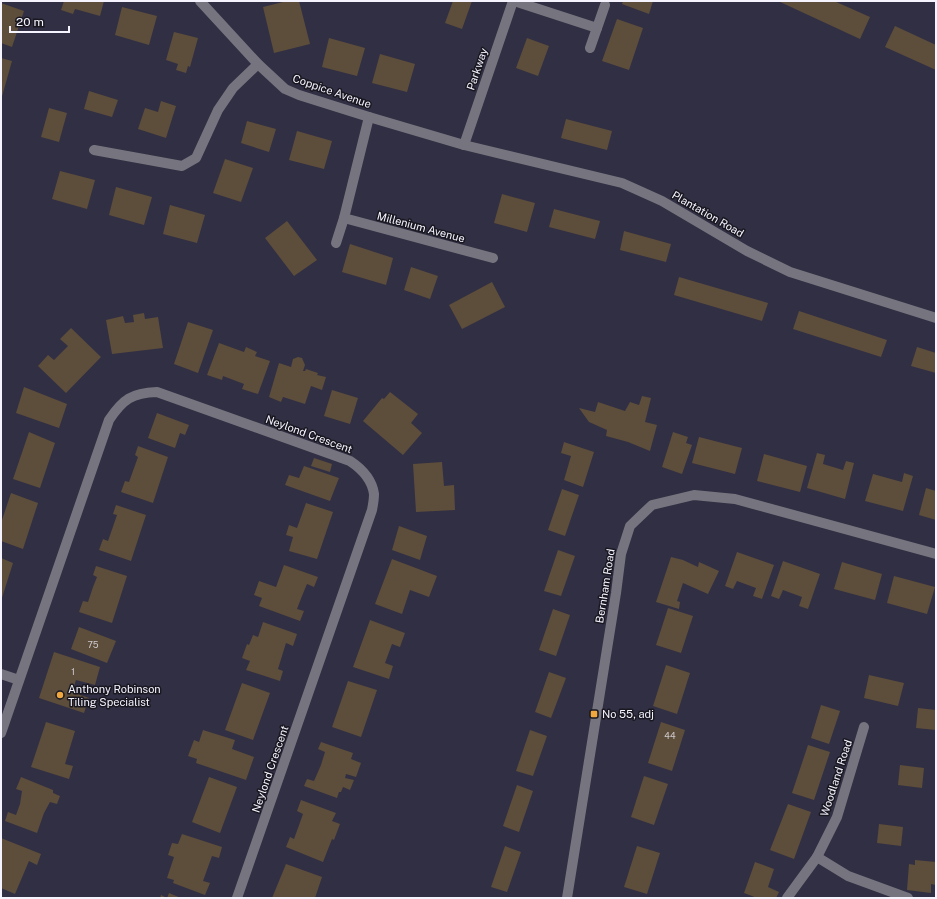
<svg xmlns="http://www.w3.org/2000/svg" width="937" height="899" font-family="'Public Sans',sans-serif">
  <rect width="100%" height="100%" fill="#312f43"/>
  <!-- building -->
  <g fill="#5d4d3b">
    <path d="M64,1H104L100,16L75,9L73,14L61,10Z"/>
    <path d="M287,1H299L310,44L274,53L263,7Z"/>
    <path d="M453,1H472L462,29L445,23Z"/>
    <path d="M623,1H653L649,14L622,4Z"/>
    <path d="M778,1H834L870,17L860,39Z"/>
    <path d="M1,3L24,11L12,47L1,43Z"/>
    <path d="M122,7L157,16L149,45L115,35Z"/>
    <path d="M617,19L643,28L629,70L602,61Z"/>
    <path d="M895,26L936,45V70L885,47Z"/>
    <path d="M174,32L198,38L190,67L188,66L186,73L176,70L178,64L166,60Z"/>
    <path d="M329,38L365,48L357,76L322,67Z"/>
    <path d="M527,38L549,46L538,76L516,68Z"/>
    <path d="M380,54L415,64L407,92L372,83Z"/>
    <path d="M1,58L12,61L1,100Z"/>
    <path d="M89,91L118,100L112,117L84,109Z"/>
    <path d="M161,101L176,106L166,138L138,129L145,108L158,112Z"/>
    <path d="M49,108L67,113L59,142L41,137Z"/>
    <path d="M566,119L612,131L607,150L561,138Z"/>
    <path d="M247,121L276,129L269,152L241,143Z"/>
    <path d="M297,131L332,141L324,169L289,160Z"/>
    <path d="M225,159L253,168L241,202L213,193Z"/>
    <path d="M60,171L95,180L87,209L52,199Z"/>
    <path d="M116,187L152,197L144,225L109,215Z"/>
    <path d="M502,194L535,203L527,232L494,223Z"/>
    <path d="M170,205L205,215L197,243L163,234Z"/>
    <path d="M554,209L600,221L595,239L549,227Z"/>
    <path d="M287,221L317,260L294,276L265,238Z"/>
    <path d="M624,231L671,244L666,262L620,250Z"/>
    <path d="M350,244L393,258L386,285L342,272Z"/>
    <path d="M411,267L438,276L430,299L404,290Z"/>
    <path d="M679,277L768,303L762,321L674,295Z"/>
    <path d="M492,282L505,307L462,329L449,305Z"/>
    <path d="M799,311L887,340L881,357L793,329Z"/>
    <path d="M144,313L145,319L158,317L163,348L112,354L106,320L123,316L125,323L134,322L133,315Z"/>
    <path d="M188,322L213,330L198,373L174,364Z"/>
    <path d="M71,328L101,357L66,393L38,366L48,355L54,360L68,346L60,339Z"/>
    <path d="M219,343L244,352L246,347L257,352L255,356L270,361L258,394L242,389L244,384L223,376L222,380L207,375Z"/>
    <path d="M917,347L936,353V373L911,366Z"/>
    <path d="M298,357L302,358L305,365L303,371H305L306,369L318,373L317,375L326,377L322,390L311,386L305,404L283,397L281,402L269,397L279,363L291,367L293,359Z"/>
    <path d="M24,387L67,404L59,428L16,413Z"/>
    <path d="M332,390L358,398L350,424L324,416Z"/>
    <path d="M390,392L418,414L411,423L422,433L403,455L363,421L382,398L384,399Z"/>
    <path d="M642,396L651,398L645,422L657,425L650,451L628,442L606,436L607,430L589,422L579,408L595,412L598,402L625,411L630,402L639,405Z"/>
    <path d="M157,413L189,425L185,435L180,433L175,448L148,438Z"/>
    <path d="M29,432L55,443L40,488L13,479Z"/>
    <path d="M673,432L688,437L686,443L692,445L682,474L662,467Z"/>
    <path d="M699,437L742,448L735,474L692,463Z"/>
    <path d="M564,442L594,452L583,487L564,480L571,456L561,453Z"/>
    <path d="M138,446L168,457L153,503L121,492L125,481L129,482L138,457L135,455Z"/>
    <path d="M817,453L825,455L823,464L843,470L846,461L854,463L845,499L807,488Z"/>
    <path d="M764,454L807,466L800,492L757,481Z"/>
    <path d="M314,458L332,464L330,472L311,466Z"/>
    <path d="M442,462L444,486L454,485L455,510L416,512L413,464Z"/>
    <path d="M304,466L339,478L330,501L285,485L289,475L299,478Z"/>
    <path d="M904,473L913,476L903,511L865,501L873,474L902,482Z"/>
    <path d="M926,488L936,491V520L919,515Z"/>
    <path d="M562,489L579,495L565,536L548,530Z"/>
    <path d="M11,493L38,503L23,549L1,541V523Z"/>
    <path d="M306,503L333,512L317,559L289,551L293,537L286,535L289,525L297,528Z"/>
    <path d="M116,505L146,515L131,561L99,550L103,539L108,541L117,515L113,514Z"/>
    <path d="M399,526L427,536L420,560L392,550Z"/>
    <path d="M558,550L575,556L561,596L544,591Z"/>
    <path d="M737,552L774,565L762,599L753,596L756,588L737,581L733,589L725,586Z"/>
    <path d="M671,557L683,560L698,567L699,562L719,571L708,594L683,583L677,601L680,602L679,609L656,602Z"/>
    <path d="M1,558L13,563L1,601Z"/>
    <path d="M392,559L437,576L429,597L410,590L402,614L375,604Z"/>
    <path d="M783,561L820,574L808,609L799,606L802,597L783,590L779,599L771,596Z"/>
    <path d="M842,562L882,574L875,600L834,589Z"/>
    <path d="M284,565L318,577L314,587L307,584L302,596L297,609L304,611L300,621L259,606L262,598L254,595L259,581L276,587Z"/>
    <path d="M96,566L127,576L112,623L79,612L83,601L88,602L93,587L97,577L93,575Z"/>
    <path d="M894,576L935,587L927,614L887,603Z"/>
    <path d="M668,608L693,616L681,653L656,645Z"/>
    <path d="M553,609L570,615L556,656L539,650Z"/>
    <path d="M370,620L405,633L400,647L392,644L385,663L393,666L389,679L353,667Z"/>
    <path d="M263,622L297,634L293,646L286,643L278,669L283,671L280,681L246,670L250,661L242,658L247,644L249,645L253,635L258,637Z"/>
    <path d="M79,627L116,641L107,663L71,649Z"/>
    <path d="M54,652L100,667L95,685L76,680L72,692L89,698L84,713L39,698Z"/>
    <path d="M666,665L690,673L677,714L653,706Z"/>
    <path d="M549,672L566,678L551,718L535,712Z"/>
    <path d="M869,675L904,683L898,706L864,698Z"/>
    <path d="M348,681L377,690L361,737L332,727Z"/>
    <path d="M242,683L270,693L253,740L225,730Z"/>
    <path d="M821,705L840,711L829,744L811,738Z"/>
    <path d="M918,708L936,710V730L916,728Z"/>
    <path d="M46,722L75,731L65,764L73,766L69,779L31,767Z"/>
    <path d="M661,722L685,730L672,771L648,763Z"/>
    <path d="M203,730L235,740L232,749L254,757L246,780L196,763L197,759L188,756L194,740L199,742Z"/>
    <path d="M530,730L547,736L533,776L516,771Z"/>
    <path d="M321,742L353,753L351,759L361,763L356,777L346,774L345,778L354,780L350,790L343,787L341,792H339L337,798L304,786L307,779L314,781L321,765L325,752L318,749Z"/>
    <path d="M808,745L830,752L814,800L792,793Z"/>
    <path d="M900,765L924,768L922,788L898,785Z"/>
    <path d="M644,776L668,784L654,825L631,817Z"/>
    <path d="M21,777L53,790V793L60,796L57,804L50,802L44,813L37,833L5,821L8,812L16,815L20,804L22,791L16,789Z"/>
    <path d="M209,777L237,787L220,833L192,822Z"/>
    <path d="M517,785L533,791L519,832L503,826Z"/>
    <path d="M301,800L336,813L332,821L340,824L334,840L332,839L323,862L286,847L290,837L294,839L303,814L297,811Z"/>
    <path d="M788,804L811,812L794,859L770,850Z"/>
    <path d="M879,824L903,827L901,846L877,843Z"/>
    <path d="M182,834L222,847L219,858L212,856L203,881L210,883L205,895L173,883L174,880L167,878L174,857L168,855L172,843L178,844Z"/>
    <path d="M1,838L41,854L37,865L29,861L15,894L1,888Z"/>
    <path d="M505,846L521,852L507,892L491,887Z"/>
    <path d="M637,846L660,853L647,894L624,887Z"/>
    <path d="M915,860L936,862V885L931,884V893L907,890L909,864L915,865Z"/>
    <path d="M755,862L774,869L768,887L779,892L776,898H757L744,893Z"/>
    <path d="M286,864L322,877L315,898H272Z"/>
    <path d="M169,893L181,898H160L161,895L167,898Z"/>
  </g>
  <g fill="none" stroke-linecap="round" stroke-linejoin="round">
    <!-- minor -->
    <g stroke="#76757f" stroke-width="10">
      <path d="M200,1L258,64L285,89L299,95L369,117L464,145L622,183L662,201L747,251L790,272L936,318"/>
      <path d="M514,1L597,28L590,48"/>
      <path d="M597,28L605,5"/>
      <path d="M464,145L513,1"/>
      <path d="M94,150L182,166L196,158L218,110L233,88L258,64"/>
      <path d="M344,218L493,258"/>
      <path d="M336,243L344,218L369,117"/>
      <path d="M1,674L19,680"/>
      <path d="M864,727L837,817L817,857L848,876L908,898"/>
      <path d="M1,733L109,420C123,399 132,393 157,392L350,461C362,469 372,479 374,494C374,499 373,505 372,510L237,898"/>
      <path d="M567,898L616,593L621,554L630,526L652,505L694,495L735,499L936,554"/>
      <path d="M787,898L817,857"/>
    </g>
  </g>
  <!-- markers -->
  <g fill="#efa73e" stroke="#191821" stroke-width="1.5">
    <circle cx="60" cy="695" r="4"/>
    <rect x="590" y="710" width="8" height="8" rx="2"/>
  </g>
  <g text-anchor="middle" stroke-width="3" stroke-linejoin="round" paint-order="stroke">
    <!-- number labels -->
    <g font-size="9" fill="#cecacd">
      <text x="93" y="648">75</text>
      <text x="73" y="675">1</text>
      <text x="670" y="739">44</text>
    </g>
    <!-- street labels -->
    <g font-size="11" fill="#f4f3fe" stroke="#191821">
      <text transform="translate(477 69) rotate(-71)" y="4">Parkway</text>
      <text transform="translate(332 91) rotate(19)" y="4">Coppice Avenue</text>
      <text transform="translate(708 214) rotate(30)" y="4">Plantation Road</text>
      <text transform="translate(421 227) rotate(15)" y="4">Millenium Avenue</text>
      <text transform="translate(309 434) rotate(20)" y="4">Neylond Crescent</text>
      <text transform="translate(605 586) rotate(-81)" y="4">Bernham Road</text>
      <text transform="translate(270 769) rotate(-71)" y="4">Neylond Crescent</text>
      <text transform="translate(836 778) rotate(-72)" y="4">Woodland Road</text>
    </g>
    <!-- poi labels -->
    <g font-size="11" fill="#f4f3fe" stroke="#191821" text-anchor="start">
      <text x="68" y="693">Anthony Robinson<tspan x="68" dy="13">Tiling Specialist</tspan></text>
      <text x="602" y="718">No 55, adj</text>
    </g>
  </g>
  <!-- border -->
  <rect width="937" height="899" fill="none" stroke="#f4f3fe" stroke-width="4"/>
  <!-- scale -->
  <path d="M10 26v6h59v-6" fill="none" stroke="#f4f3fe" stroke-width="2"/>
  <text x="16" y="26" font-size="12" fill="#f4f3fe" stroke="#191821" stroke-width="3" paint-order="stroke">20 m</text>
</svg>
